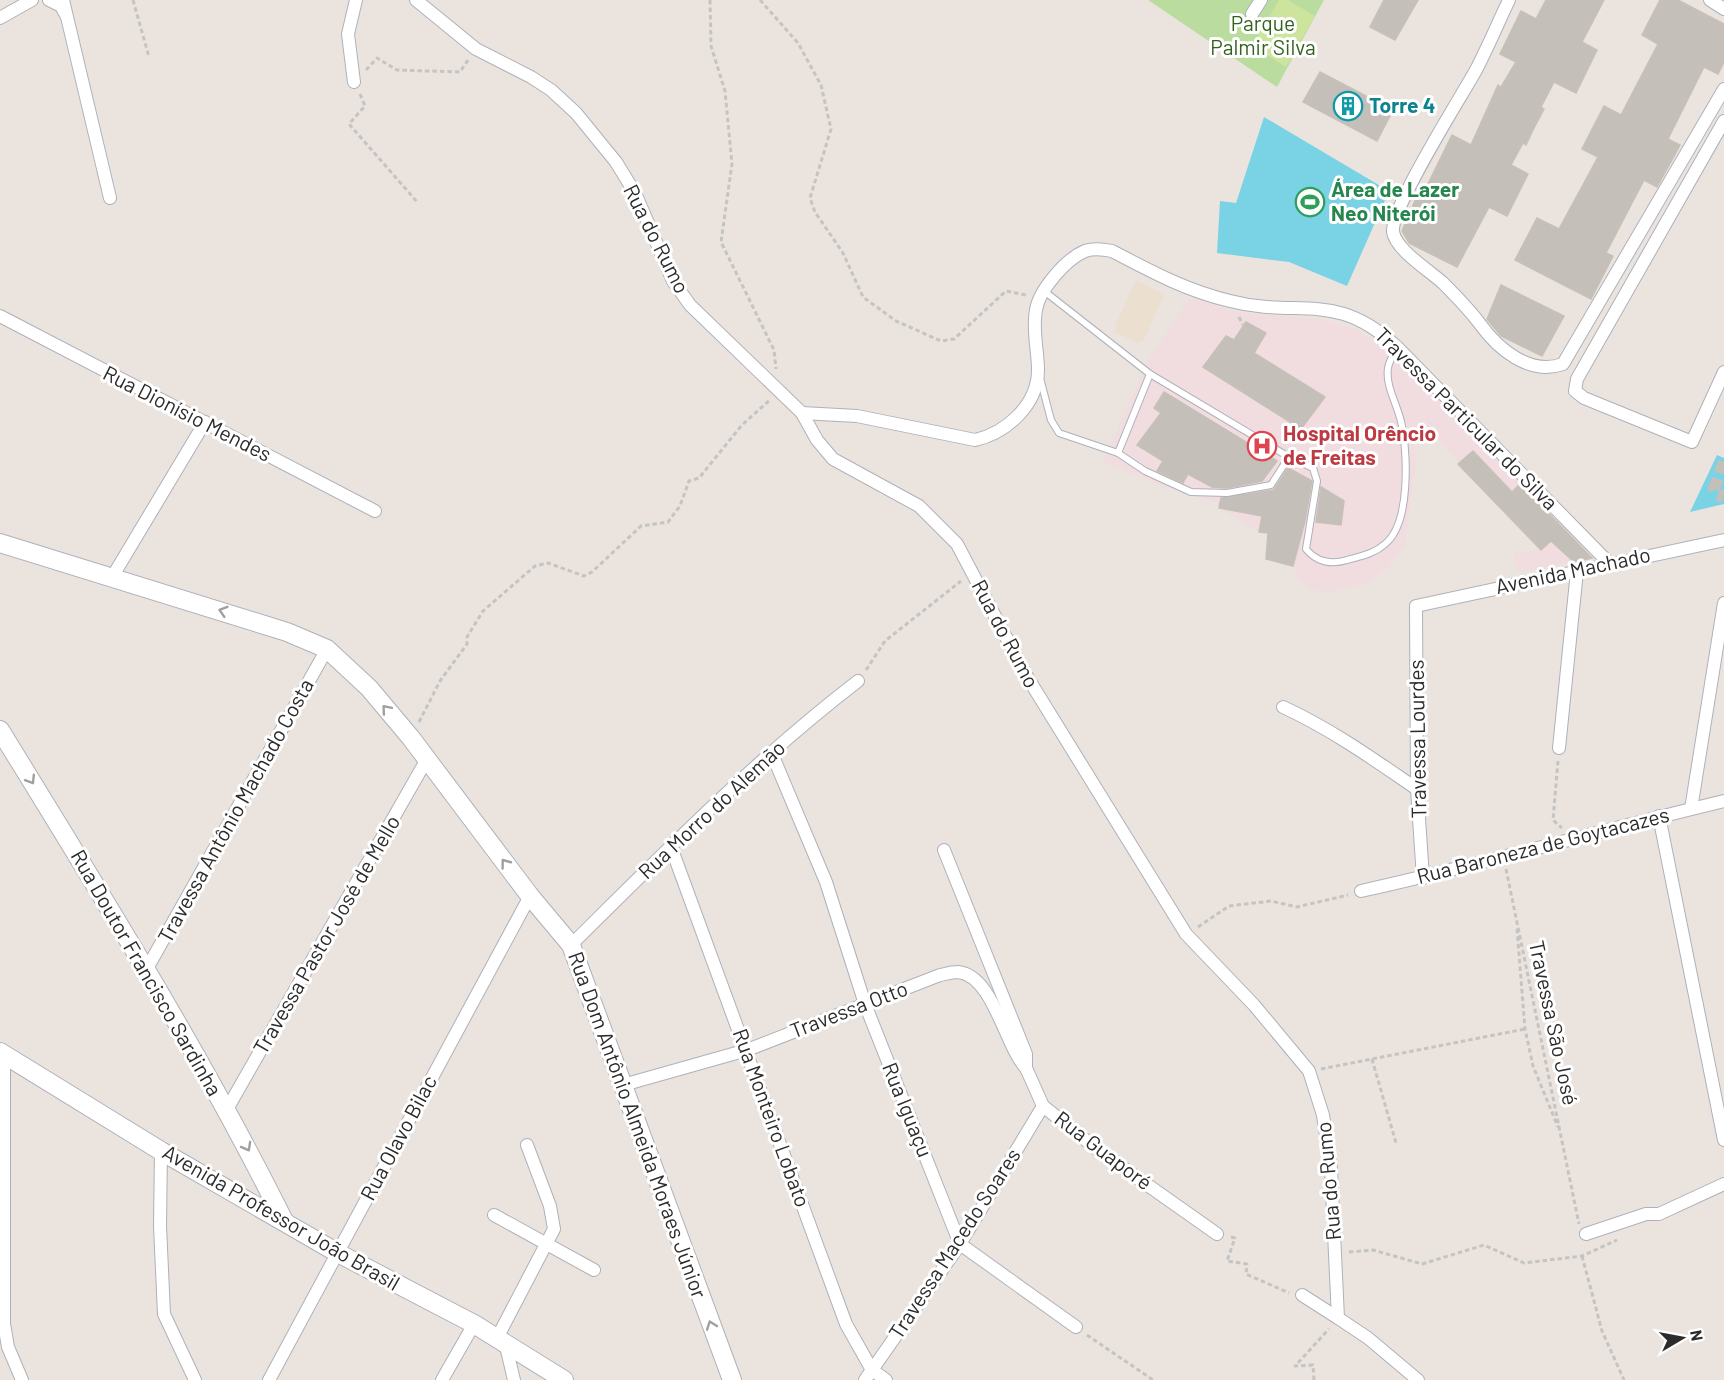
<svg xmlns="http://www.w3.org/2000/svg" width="1724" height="1380" font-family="Barlow,sans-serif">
  <rect width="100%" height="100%" fill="#ebe4de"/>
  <!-- education -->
  <path fill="#ebdfcf" d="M1136,280L1164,295L1144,340L1137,343L1115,332L1116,324Z"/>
  <!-- medical -->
  <path fill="#f1dcdf" d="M1190,298L1237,312L1326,320L1357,330L1405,367L1590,555L1588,559L1517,572L1513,554L1540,549L1430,431H1412L1416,461L1405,544L1387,569L1368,583L1336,591H1317L1300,582L1293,566L1266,559L1268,533L1259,532L1219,508V503L1164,487L1103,461L1149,359Z"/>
  <!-- green -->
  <path fill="#badd9f" d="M1148,0H1324L1277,87Z"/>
  <!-- pitch -->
  <path fill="#cce49b" d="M1279,0H1288L1315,16L1286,67L1252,46Z"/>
  <!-- water -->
  <g fill="#7ad2e5">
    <path d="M1264,117L1389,191L1347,286L1289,262L1217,253L1220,201L1236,203Z"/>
    <path d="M1717,455L1724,458V504L1690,512Z"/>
  </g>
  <!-- building -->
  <g fill="#c4bfb9" stroke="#c7c0b8" stroke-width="1.5">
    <path d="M1384,0H1418L1395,40L1370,27Z"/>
    <path d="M1546,0H1604L1582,42L1597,50L1576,93L1554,82L1541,107L1544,109L1533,130L1526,145L1523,143L1511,165L1528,174L1507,216L1489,207L1457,267L1409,243L1402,231L1417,196L1421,198L1452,135L1471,145L1498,85L1501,87L1516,62L1500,54L1521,11L1536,19Z"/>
    <path d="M1660,0H1678L1724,24V62L1718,74L1704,67L1668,139L1680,145L1657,187L1644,180L1606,253L1613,256L1591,299L1515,260L1537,218L1559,229L1598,157L1582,149L1604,106L1621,115L1658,44L1642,35Z"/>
    <path d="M1320,72L1393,110L1377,141L1303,102Z"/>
    <path d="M1501,285L1564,316L1542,356L1501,336L1487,319Z"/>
    <path d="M1246,322L1266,333L1254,353L1325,397L1301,429L1203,367L1226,336L1234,340Z"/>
    <path d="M1164,392L1277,461L1262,481L1227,488L1212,487L1188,474L1183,483L1157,471L1163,461L1137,445L1161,413L1154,408Z"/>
    <path d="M1473,451L1512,492L1520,484L1592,558L1574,562L1551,541L1541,550L1458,464Z"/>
    <path d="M1288,468L1312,481L1305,521L1293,566L1266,559L1268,533L1259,532L1262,516L1219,508L1221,498L1274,490Z"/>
    <path d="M1321,487L1344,501L1341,525L1316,522Z"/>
  </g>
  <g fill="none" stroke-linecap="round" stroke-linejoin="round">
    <!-- street-tunnel -->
    <path stroke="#c5bfba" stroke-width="12" stroke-dasharray="12 6" stroke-linecap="butt" d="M1724,462L1714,489L1716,494L1724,497"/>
    <!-- lane casing -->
    <g stroke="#aeb1ba" stroke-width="8">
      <g id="lane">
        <path d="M1044,291L1150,374L1289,457"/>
        <path d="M1040,378L1051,420L1059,433L1118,453L1145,471L1191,492L1227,493L1271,485L1289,457L1313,468L1317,481L1306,549C1316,562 1332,565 1347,560C1361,556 1374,554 1385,544C1411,523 1407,455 1402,426C1399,407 1385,387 1388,368C1389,361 1394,353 1397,347"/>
        <path d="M1118,453L1150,374"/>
      </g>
    </g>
    <!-- street casing -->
    <g stroke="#aeb1ba" stroke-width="14">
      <g id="street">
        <path d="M49,0L61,6L66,15"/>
        <path d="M63,0L110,198"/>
        <path d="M416,0L476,49L531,77L551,90L576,113L616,162L635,193L673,281L690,305L802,413L817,440L833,459L919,506L957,544L1026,675L1186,934L1254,1005L1309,1071L1323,1115L1331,1169L1338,1318L1368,1338L1418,1380"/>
        <path d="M1509,0C1498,23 1488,47 1476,70C1461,97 1390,209 1393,232C1396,250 1430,271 1443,283C1456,296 1469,309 1480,324C1498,349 1530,376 1563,364L1724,89"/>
        <path d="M1710,0L1724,9"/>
        <path d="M1252,14L1261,0"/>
        <path d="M0,18L32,0"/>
        <path d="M354,82L348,34L356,0"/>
        <path d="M1724,121L1577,379L1575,391L1584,398L1692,442L1724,372"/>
        <path d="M0,316L375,511"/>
        <path d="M802,413L857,416L975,440C1006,433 1038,405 1038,370C1038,350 1032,330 1036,310C1039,290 1066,259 1085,251C1094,248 1102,249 1112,251C1150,271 1187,291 1230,301C1300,319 1335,289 1397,347L1609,563"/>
        <path d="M111,579L205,422"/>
        <path d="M1283,707C1331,729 1373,759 1417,789"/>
        <path d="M1559,748L1577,571"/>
        <path d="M772,754L826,882L865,1004L960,1244L1076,1327"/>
        <path d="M1691,809L1724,603"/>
        <path d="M1659,816L1724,1140"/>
        <path d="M671,847L846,1324L872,1370L886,1380"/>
        <path d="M944,850L1026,1054V1068L1043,1106L1098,1150L1217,1234"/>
        <path d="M1423,878L1417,789L1416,606L1724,540"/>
        <path d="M1361,891C1483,864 1603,830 1724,801"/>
        <path d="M571,945C663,854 755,760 858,681"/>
        <path d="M145,972L327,649"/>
        <path d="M4,1054V1324L8,1347L22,1380"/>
        <path d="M623,1085L747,1050L940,975C945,974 953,972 958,972C993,975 1005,1046 1026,1068"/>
        <path d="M226,1111L427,759"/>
        <path d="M161,1151L160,1226L164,1314L195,1380"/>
        <path d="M494,1215L594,1270"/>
        <path d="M1586,1234L1646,1214H1659L1724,1184"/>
        <path d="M1302,1295L1338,1318"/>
        <path d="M496,1340L554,1229L550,1206L527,1145"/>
        <path d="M506,1346L514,1380"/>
        <path d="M269,1380L530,896"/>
        <path d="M442,1380L474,1324"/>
        <path d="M865,1380L960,1244L1043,1106"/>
      </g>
    </g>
    <!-- secondary casing -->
    <g stroke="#aeb1ba" stroke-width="20">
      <g id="secondary">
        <path d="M0,543L287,632L327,649L369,688L411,738L530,896L571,945L732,1380"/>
        <path d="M0,730C99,891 200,1052 284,1221"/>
        <path d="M0,1052L161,1151L336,1252L474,1324L564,1380"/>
      </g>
    </g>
    <!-- path -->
    <g stroke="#c4c4c4" stroke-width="3" stroke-dasharray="4.5 3" stroke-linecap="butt">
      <path d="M133,0L149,57"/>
      <path d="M710,0L711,46L725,91L732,164L721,242L774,350L776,369"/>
      <path d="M760,0L798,43L821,85L831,129L810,198L815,212L843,253L863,297L896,321L941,341L954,339L1006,291L1026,295"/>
      <path d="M366,70L377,58L397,70L460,72L468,60"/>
      <path d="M360,94L365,106L349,124L418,203"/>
      <path d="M1239,317L1243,325"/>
      <path d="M866,670L885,641L961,581"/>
      <path d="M419,722L440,681L467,644V637L483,611L535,566L548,563L584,576L592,572L641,526L668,522L680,506L689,481L699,478L742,425L771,399"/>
      <path d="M1558,761L1553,820L1562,828"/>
      <path d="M1506,869L1579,1224"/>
      <path d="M1198,927L1229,906L1271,901L1297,907L1348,895"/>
      <path d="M1517,929L1525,1029L1533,1066L1558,1127"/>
      <path d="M1372,1059L1396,1143"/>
      <path d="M1321,1069L1525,1029"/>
      <path d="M1231,1237L1235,1238L1227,1261L1247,1264L1246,1274L1289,1293"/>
      <path d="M1349,1252L1373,1250L1422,1264L1484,1245L1524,1263L1582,1256L1617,1240"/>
      <path d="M1582,1256L1602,1331L1624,1380"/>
      <path d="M1087,1335L1153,1380"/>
      <path d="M1314,1380L1313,1365L1295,1366L1329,1329"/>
    </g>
    <!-- lane -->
    <use href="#lane" stroke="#fff" stroke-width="6"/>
    <!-- street -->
    <use href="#street" stroke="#fff" stroke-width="12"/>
    <!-- secondary -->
    <use href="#secondary" stroke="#fff" stroke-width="18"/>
  </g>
  <!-- one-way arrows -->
  <defs><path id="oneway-chevron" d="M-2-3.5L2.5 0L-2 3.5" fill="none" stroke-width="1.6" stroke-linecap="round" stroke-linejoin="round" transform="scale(1.5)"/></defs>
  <g stroke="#a0a0a0">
    <use href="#oneway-chevron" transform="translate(223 611) rotate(-163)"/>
    <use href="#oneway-chevron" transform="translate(386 709) rotate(-130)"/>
    <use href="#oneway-chevron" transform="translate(31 780) rotate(58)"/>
    <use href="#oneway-chevron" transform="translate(505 863) rotate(-127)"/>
    <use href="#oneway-chevron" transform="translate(247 1147) rotate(61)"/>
    <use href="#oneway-chevron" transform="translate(711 1325) rotate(-110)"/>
  </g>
  <!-- icons -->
  <defs>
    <g id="building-ring" transform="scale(1.5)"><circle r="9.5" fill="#fff" stroke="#0f9aa8" stroke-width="1.5"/><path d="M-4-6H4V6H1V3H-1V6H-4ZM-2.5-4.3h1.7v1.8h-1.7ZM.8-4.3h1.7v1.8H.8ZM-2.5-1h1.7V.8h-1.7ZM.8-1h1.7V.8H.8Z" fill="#0f9aa8"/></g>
    <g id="stadium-ring" transform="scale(1.5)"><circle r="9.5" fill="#fff" stroke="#2e9e5b" stroke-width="1.5"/><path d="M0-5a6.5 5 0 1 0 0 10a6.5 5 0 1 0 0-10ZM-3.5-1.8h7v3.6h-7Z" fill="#2e9e5b"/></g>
    <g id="hospital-ring" transform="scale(1.5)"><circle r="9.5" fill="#fff" stroke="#e0444e" stroke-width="1.5"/><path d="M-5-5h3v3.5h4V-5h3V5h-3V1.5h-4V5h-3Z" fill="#e0444e"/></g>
  </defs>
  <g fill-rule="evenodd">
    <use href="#building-ring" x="1348" y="106"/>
    <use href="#stadium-ring" x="1310" y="202"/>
    <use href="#hospital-ring" x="1262" y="446"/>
  </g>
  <g text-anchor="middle" stroke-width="6" stroke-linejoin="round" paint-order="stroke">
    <!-- park labels -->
    <g font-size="21" fill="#346220" stroke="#fff">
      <text x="1263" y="31">Parque<tspan x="1263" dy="24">Palmir Silva</tspan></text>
    </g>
    <!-- culture labels -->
    <g font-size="21" font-weight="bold" fill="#0d838f" stroke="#fff" text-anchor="start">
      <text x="1369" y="113">Torre 4</text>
    </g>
    <!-- leisure labels -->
    <g font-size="21" font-weight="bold" fill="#27864d" stroke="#fff" text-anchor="start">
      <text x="1331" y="197">Área de Lazer<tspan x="1331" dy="24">Neo Niterói</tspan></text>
    </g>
    <!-- street labels -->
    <g font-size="21" fill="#2b2b2b" stroke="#fff">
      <text transform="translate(656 239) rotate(63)" y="7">Rua do Rumo</text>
      <text transform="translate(187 414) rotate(27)" y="7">Rua Dionísio Mendes</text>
      <text transform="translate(1466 419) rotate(45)" y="7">Travessa Particular do Silva</text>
      <text transform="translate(1573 571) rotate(-12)" y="7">Avenida Machado</text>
      <text transform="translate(1005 634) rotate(62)" y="7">Rua do Rumo</text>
      <text transform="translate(1418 739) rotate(-91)" y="7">Travessa Lourdes</text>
      <text transform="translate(712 810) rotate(-43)" y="7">Rua Morro do Alemão</text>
      <text transform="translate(236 811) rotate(-61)" y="7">Travessa Antônio Machado Costa</text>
      <text transform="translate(1543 846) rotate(-14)" y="7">Rua Baroneza de Goytacazes</text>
      <text transform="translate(327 935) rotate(-60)" y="7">Travessa Pastor José de Mello</text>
      <text transform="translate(146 973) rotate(60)" y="7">Rua Doutor Francisco Sardinha</text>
      <text transform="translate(849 1010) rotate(-21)" y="7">Travessa Otto</text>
      <text transform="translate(1553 1023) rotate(78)" y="7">Travessa São José</text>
      <text transform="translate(907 1110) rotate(68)" y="7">Rua Iguaçu</text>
      <text transform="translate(771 1118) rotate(70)" y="7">Rua Monteiro Lobato</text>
      <text transform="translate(637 1125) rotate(70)" y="7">Rua Dom Antônio Almeida Moraes Júnior</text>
      <text transform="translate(399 1138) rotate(-62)" y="7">Rua Olavo Bilac</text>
      <text transform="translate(1103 1151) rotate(37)" y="7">Rua Guaporé</text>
      <text transform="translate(1329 1181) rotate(-95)" y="7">Rua do Rumo</text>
      <text transform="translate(281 1218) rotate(30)" y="7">Avenida Professor João Brasil</text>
      <text transform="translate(955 1244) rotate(-57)" y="7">Travessa Macedo Soares</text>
    </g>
    <!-- health labels -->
    <g font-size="21" font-weight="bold" fill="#be3a42" stroke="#fff" text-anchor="start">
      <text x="1283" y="441">Hospital Orêncio<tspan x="1283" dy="24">de Freitas</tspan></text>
    </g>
  </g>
  <!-- north arrow -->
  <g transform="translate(1682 1338) rotate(80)" stroke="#ffffff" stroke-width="4.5" paint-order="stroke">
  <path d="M0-4.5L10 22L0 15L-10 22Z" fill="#2b2b2b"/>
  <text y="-9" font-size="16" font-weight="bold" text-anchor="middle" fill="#2b2b2b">N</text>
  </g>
</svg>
